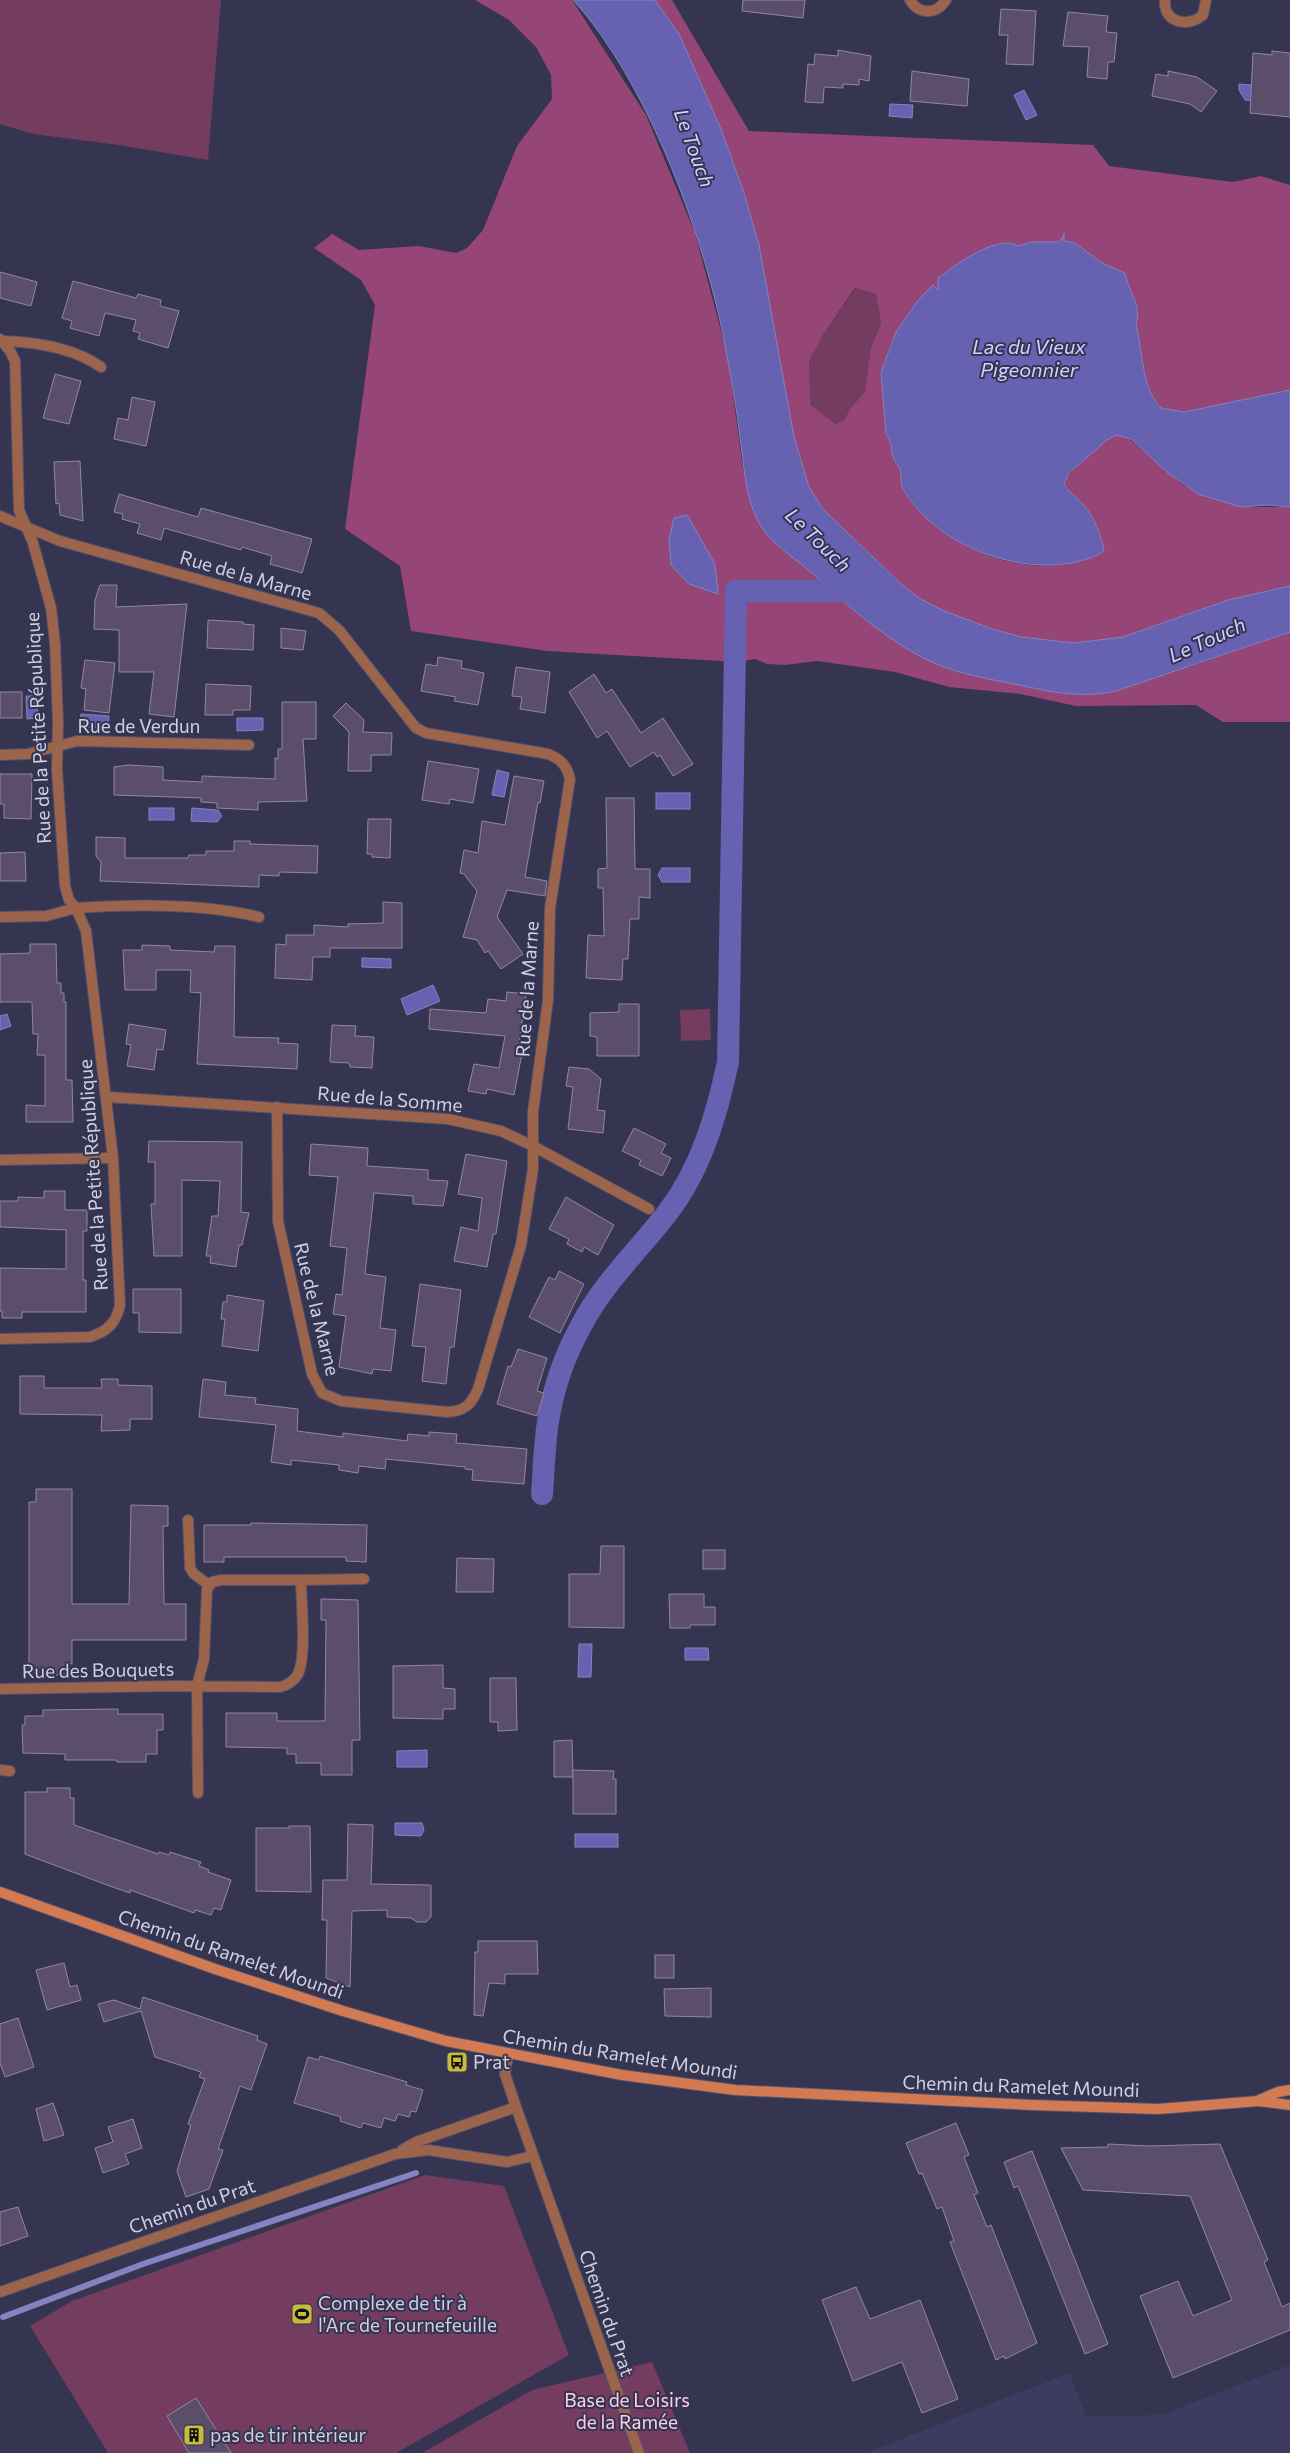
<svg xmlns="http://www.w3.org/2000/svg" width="1290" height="2453" font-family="Commissioner,sans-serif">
  <rect width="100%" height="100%" fill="#353552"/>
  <!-- built -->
  <path fill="#3d3c60" d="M1290,2365V2453H866L1069,2373L1086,2416L1161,2415Z"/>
  <!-- green -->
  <g fill="#743c5e">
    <path d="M0,0H221L208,160L119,145L33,134L0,124Z"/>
    <path d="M856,288L876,294L881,324L871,347L866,392L850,409L844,420L836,424L809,405V361L823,335Z"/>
    <path d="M710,1009L711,1040L681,1041L680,1010Z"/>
    <path d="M425,2175L504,2186L569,2355L396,2453H108L30,2326L72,2301Z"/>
    <path d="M652,2362L690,2453H422L532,2390Z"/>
  </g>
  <!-- forest -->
  <g fill="#954576" fill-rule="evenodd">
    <path d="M475,0H572L646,115L695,233L728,357L743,469L776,543L906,648L1186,668L1290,632V722H1223L1196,705L1076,706L1020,694L949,687L895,672L817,661L785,665L767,664L755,659L738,662L547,651L411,631L400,566L345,529L375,305L361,280L314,248L332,234L359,250L419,246L456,253L467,248L483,230L517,146L552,99L551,75L536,47L509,20Z"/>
    <path d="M655,0H672L749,131L1093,145L1109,166L1233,182L1261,176L1290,185V390L1184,412L1161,408C1141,388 1143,351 1136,324C1142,305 1128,291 1125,273L1102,263L1075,243L1064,241L1063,233L1062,240L1057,242H1031L1018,246L1002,244L993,247L965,259L938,278V291L919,299L892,341L881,372L886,434C893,443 890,450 894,459C895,463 899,466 900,469C902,477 899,485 904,492C940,545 1016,578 1079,561C1088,558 1097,557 1104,551C1101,533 1093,515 1080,501C1074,495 1067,491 1064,483C1071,469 1096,444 1111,437C1116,434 1121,436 1126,436L1182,484L1198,494L1245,507H1290V586L1228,600L1123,637L1074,643L1021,637L992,629L942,610L919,598L901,584L823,509L809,487L794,437L759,245L744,193L721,129L679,34ZM855,288L876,294L881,324L871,347L865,392L850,409L844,420L836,424L810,405L809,361L823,335Z"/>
  </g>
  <!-- water -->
  <g fill="#6661b1" stroke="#8682c0">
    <path d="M573,0H655L679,34L721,129L744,193L759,245L794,437L809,487L823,509L901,584L919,598L942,610L992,629L1021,637L1074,643L1123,637L1228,600L1290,586V632L1116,691C1084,698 1055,693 1024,686C994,680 962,675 934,663C889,643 848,606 812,573C793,556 768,543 757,519C745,494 744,465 740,438C737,410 732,383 727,356C708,245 649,83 573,0Z"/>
    <path d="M1239,84L1262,86L1260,102L1245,100L1239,90Z"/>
    <path d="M1024,90L1037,115L1026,120L1014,95Z"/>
    <path d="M890,104L913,105L912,118L889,116Z"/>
    <path d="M1064,233V241L1075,243L1102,263L1125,273C1128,291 1142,305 1136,324C1143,351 1141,388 1161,408L1184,412L1290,390V507L1267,505L1241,507L1198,494L1168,473L1131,439L1116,435L1107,440L1070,472L1064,483C1067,492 1077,497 1083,504C1094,517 1101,534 1104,551C1096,557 1087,559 1076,562C1016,575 937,545 904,491C899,484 902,476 900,469C898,465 895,463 894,459C890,450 893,443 886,434L881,372L896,332L919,299L933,285L938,290V278C954,266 998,233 1018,246L1031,242H1057L1062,239Z"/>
    <path d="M687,515L715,564L718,594L689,584L671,565L669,540L674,518Z"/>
    <path d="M26,696H37L38,718L27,719Z"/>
    <path d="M81,714L109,716L108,729L80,726Z"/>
    <path d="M237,718H263V730L237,731Z"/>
    <path d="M497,770L509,773L504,797L492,795Z"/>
    <rect x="656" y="793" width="34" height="16"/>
    <rect x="149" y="808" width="25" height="12"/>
    <path d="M192,808L218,810L222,816L217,822L191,821Z"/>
    <path d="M662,868H690V882H662L658,875Z"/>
    <path d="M362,958L391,959V968L362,967Z"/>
    <path d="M433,985L440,1001L407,1015L401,999Z"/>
    <path d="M7,1014L11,1026L0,1030V1016Z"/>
    <path d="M579,1644H592L591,1677H578Z"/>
    <path d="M685,1648H708L709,1660H685Z"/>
    <path d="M427,1750V1767H397V1751Z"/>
    <path d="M395,1823H422L424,1830L421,1836L395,1835Z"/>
    <rect x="575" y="1834" width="43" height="13"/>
  </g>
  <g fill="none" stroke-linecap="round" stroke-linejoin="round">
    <!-- stream -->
    <path stroke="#8682c0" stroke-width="6" d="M3,2317L143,2264L416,2173"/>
    <!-- canal -->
    <path stroke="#6661b1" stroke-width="22" d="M542,1494C544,1470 544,1446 548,1422C553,1389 565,1355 581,1326C603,1283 639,1250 668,1212C701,1169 717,1114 728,1062L736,591H864"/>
  </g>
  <!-- building -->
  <g fill="#5b4e6b" stroke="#9386a6">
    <path d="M743,0H805L803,18L742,11Z"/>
    <path d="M1001,9L1036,11L1033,65L1006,64L1008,35H999Z"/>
    <path d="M1068,12L1108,16L1106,32L1117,33L1114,62H1108L1107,79L1087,77L1089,47L1063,46Z"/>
    <path d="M838,50L871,56L869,81L859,79V85L843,84V88L824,87L823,103L805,102L808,64L814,65L815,54L838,56Z"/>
    <path d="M1272,51L1290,53V117L1250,113L1253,53L1272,55Z"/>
    <path d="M912,71L969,79L967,106L910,101Z"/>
    <path d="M1168,71L1197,77L1217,91L1201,112L1190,104L1152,96L1156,74L1168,76Z"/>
    <path d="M0,272L37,282L31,306L0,298Z"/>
    <path d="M73,281L136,298L138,294L161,300L160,306L179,311L168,348L138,339L140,333L133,331L136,320L105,313L99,336L70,328L72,321L62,318Z"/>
    <path d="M55,374L81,381L69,424L43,418Z"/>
    <path d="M132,397L155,402L146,446L114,439L118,418L128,420Z"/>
    <path d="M80,461L83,521L60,515L59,503L56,504L54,462Z"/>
    <path d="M119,494L198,517L201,508L312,539L302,573L270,564L272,556L242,547L241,550L164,528L161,540L137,533L140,524L122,519L123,514L114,512Z"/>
    <path d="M100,585H117L116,607L187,604L174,717L149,714L154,672H119V630L94,629L95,600Z"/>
    <path d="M208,620L243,622V624L254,625L253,650L207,648Z"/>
    <path d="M281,628L306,631L303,650L281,648Z"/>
    <path d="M438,657L462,661L461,668L484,673L478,705L454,701L456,697L421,691L426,664L437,666Z"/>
    <path d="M85,660L115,663L109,713L84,710L86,689L81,688Z"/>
    <path d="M516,667L550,672L545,713L520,709L522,697L512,696Z"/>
    <path d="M594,674L606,693L612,689L641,733L663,718L693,764L673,776L660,755L657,757L654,752L630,767L607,731L597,738L569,692Z"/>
    <path d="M206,684L251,686L250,710H233V715H205Z"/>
    <rect x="0" y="692" width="22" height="26"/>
    <path d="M282,702H316V739H303L307,801L258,802V810L217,808V803L201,802V798L114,795V767L128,765L163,767V780L202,782V776L275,779V758L278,759V749H282Z"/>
    <path d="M346,703L364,720L363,732L392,733L391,755H371V771H348L349,732L333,716Z"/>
    <path d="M428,761L479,769L473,803L450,799L449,804L422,800Z"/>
    <path d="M0,774H32L31,819L4,818V804H0Z"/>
    <path d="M514,776L544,781L540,803L538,802L525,877L547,881L545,896L507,890L497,917L523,954L501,969L488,951L485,953L477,940L463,937L477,891L464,874L460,873L464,850L478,853L482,821L505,825Z"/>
    <path d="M606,798H634L635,869H650V898L639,897V919H630L628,959H623L622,980L586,978L588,935L604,936L603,888H598V869L607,868Z"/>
    <path d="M368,819H391L390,858L372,857V854H367Z"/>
    <path d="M96,837L125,838V858H188L189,855H206V851H234V841H250V844L318,846L317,873L279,872V876L259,875V887L100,881L101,862L96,856Z"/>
    <path d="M25,852L26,881H0V853Z"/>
    <path d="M383,902L402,903V948H330V957H313L312,980L275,978L276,944L286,945V935H314V925L348,927V924L383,923Z"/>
    <path d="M30,944H56L57,983H61V993H64V1002H66V1080H72L73,1122H26V1105L45,1106V1055H37L38,1034H33L32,1002H0V954L30,953Z"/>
    <path d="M142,945L170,946V950L214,952L215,946H235L234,1037L279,1038L278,1043L298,1044L297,1069L197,1064L201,993L190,992L191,970H156V990H125L123,950H142Z"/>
    <path d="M507,992L526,994L518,1052L522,1053L514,1095L487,1089L486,1094L468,1091L474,1064L499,1068L505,1036L429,1029L430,1009L486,1013L488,999L506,1001Z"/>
    <path d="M619,1004H639V1056H597V1037L590,1036V1013L619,1012Z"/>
    <path d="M129,1024L166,1030L163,1050L157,1049L154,1070L127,1066L131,1045L126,1044Z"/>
    <path d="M332,1025L356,1026L355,1036L374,1037L372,1068L350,1067L349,1063L330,1062Z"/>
    <path d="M569,1067L589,1069L601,1079L597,1110L605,1111L603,1133L568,1129L573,1087L566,1086Z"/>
    <path d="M634,1128L666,1144L661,1153L671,1158L662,1176L639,1165L641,1160L622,1151Z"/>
    <path d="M149,1141L242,1142L241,1212L249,1213L242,1245H239L236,1267L210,1263L211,1256H206L212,1216H218L220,1181L182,1180V1256H154L151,1204H155V1162H148Z"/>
    <path d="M311,1144L368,1148L367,1166L428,1170V1180L448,1181L443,1206L413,1204V1196L374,1193L365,1274L386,1277L380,1328L396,1330L391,1371L373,1369L372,1374L339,1367L346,1316L333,1314L336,1294L342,1295L347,1248L330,1246L338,1177L309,1175Z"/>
    <path d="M466,1154L507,1161L496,1234H493L487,1267L454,1261L461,1227L478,1231L482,1198L458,1194Z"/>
    <path d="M44,1191H65V1210H87V1231H83V1280H86V1312H22V1318H2V1311H0V1268L66,1269V1230L0,1227V1201H18V1197L44,1198Z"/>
    <path d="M566,1197L614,1225L598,1255L584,1247L582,1252L567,1244L569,1239L549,1229Z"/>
    <path d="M559,1271L584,1284L560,1333L529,1317L549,1277L555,1280Z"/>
    <path d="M420,1284L461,1290L454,1347H450L446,1384L422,1381L426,1347L412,1346Z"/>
    <path d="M133,1289H181V1333L139,1332V1313H133Z"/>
    <path d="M227,1295L264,1301L258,1351L222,1346L225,1319H221L223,1302H227Z"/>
    <path d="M518,1349L547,1358L537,1391L544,1393L537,1416L497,1404L508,1366L511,1367Z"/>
    <path d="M20,1376H44V1388H102L101,1379H118V1385L152,1386V1419H130V1430L101,1431L102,1415L20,1414Z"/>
    <path d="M203,1379L226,1382L225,1395L256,1398L255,1404L298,1409L297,1431L343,1437V1433L407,1441L408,1434L429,1436V1432L457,1434L456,1443L527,1449L524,1484L472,1480L473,1470L465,1469V1467L386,1459L385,1469L359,1466L358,1473L339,1470V1465L291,1460V1465L271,1462L276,1425L199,1417Z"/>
    <path d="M36,1489H72V1604H129L131,1505L168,1506V1526H163L164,1604H186V1640H72V1664L68,1663V1675H52V1672H29V1502H36Z"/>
    <path d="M251,1523L367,1525L366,1562L346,1561V1557H224V1562H204V1525H251Z"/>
    <path d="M601,1546H624V1628L569,1627V1574H600Z"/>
    <rect x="703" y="1550" width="22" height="19"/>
    <path d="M457,1558L494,1559L493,1592H456Z"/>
    <path d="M669,1594H704V1607H715V1625H690V1628H670Z"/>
    <path d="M321,1599L358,1600L360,1740H352V1775H321V1763H296V1754H287V1748L226,1747V1713H277V1721H325L326,1620H321Z"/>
    <path d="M443,1665V1688L455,1689V1709H443V1719L393,1718V1666Z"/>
    <path d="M490,1678H516L517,1730L498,1731V1722H490Z"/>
    <path d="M118,1709V1714H163V1730H157V1754H146V1762H117L116,1760H65V1754L23,1753L22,1725H25V1716H43V1710Z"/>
    <path d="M572,1740L573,1777H554V1741Z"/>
    <path d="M573,1770L614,1771L613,1779H616V1814H573Z"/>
    <path d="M47,1788H70V1798H74V1825L158,1854L159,1852L169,1855L170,1852L201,1862L199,1866L209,1870L208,1872L231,1880L221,1910L214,1908L211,1915L195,1910L194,1913L130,1890V1893L107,1885L25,1854V1792H47Z"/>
    <path d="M348,1824L373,1825L371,1884L431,1885V1917L426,1922H417L411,1918L387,1917V1910L352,1911L350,1987L326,1978L327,1920H322L323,1880H347Z"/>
    <path d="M289,1826H310L311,1892L256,1891V1828H289Z"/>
    <path d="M478,1941H537L538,1974H505V1984L489,1983L483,2016L474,2015L475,1952H478Z"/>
    <rect x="655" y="1955" width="19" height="23"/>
    <path d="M64,1963L70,1987L77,1985L81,2000L47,2010L36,1970Z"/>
    <path d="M711,1988V2017L665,2016L664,1989Z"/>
    <path d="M143,1997L258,2036L257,2040L267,2044L251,2090L240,2086L218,2149L223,2150L209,2189L186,2197L177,2171L191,2125L188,2124L205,2079L199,2077L201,2072L155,2057L141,2011L104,2022L98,2004L114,2000L140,2009Z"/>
    <path d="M18,2018L34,2067L5,2077L0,2063V2024Z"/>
    <path d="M320,2056L407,2082L406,2085L423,2090L416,2112L411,2111L409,2117L398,2114L395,2121L384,2118L381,2128L363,2123L361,2128L340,2121L341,2117L294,2103L308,2057L319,2060Z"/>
    <path d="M53,2103L64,2135L44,2141L36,2109Z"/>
    <path d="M133,2119L142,2148L125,2154L129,2164L103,2173L95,2148L113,2142L108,2127Z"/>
    <path d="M956,2123L969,2155L964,2157L978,2193L974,2195L987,2227L991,2225L1037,2343L1005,2359L1004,2356L996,2360L950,2242L954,2241L942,2207L937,2209L922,2173L919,2174L906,2143Z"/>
    <path d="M1108,2144L1149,2146L1220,2144L1268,2260L1264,2262L1282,2307L1290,2303V2330L1173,2378L1140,2296L1178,2281L1193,2316L1232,2300L1190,2196L1083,2190L1061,2148L1108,2147Z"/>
    <path d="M1032,2151L1108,2344L1085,2354L1018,2186L1014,2188L1004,2162Z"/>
    <path d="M18,2207L28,2236L0,2246V2212Z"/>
    <path d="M856,2287L870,2319L920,2300L958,2399L922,2413L902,2362L853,2381L822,2300Z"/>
    <path d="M196,2398L231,2453H189L167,2416Z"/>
  </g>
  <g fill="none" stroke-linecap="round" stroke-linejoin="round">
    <!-- street casing -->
    <g stroke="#51516c" stroke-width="12">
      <g id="street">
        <path d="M910,0C919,15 936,15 946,0"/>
        <path d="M1165,0C1163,23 1188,28 1203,15L1206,0"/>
        <path d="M0,339L10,351L15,361L19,510L33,543L51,608L55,643L58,723L57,770L65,886L69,900L76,908C134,904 202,903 259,917"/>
        <path d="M3,341C35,342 74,348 101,367"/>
        <path d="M0,516L60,541L319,613L339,630L416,728L426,733L548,754C561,759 567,766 570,779L550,908L548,1000L533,1112V1169L521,1245L478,1389C471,1405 465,1411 447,1412L341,1401L322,1393L312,1374L278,1221L277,1107"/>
        <path d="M0,755L28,754L77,741L249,745"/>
        <path d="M0,917L46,916L76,908L86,931L113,1158L120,1305C116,1323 108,1331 90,1337L0,1339"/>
        <path d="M107,1097L448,1119L501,1131L533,1146L649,1209"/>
        <path d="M0,1160L113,1158"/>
        <path d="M188,1520L190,1568L194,1574L209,1585"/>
        <path d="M301,1580L364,1579"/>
        <path d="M0,1689L174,1686L280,1687C288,1685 294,1681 298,1674C307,1655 301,1602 301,1580H221L212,1582L207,1589L204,1659L197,1686L198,1793"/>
        <path d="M0,1770L10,1771"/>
        <path d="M508,2055L505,2074L516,2107L639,2453"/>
        <path d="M402,2150L416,2142L516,2107"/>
        <path d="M0,2292L395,2154L428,2150L507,2162L533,2156"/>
      </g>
    </g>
    <!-- secondary casing -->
    <g stroke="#51516c" stroke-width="12">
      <g id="secondary">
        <path d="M0,1892L215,1969L343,2011L446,2041L622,2075L735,2090L1032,2105L1158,2109L1259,2101L1290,2105"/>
        <path d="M1259,2100L1278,2092L1290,2090"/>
      </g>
    </g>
    <!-- street -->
    <use href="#street" stroke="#9d644c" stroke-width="10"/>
    <!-- secondary -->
    <use href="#secondary" stroke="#d47a52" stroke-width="10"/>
  </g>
  <!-- icons -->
  <defs>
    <g id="bus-square" transform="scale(1.125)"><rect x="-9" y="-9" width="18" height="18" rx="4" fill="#c7bb3c" stroke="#353552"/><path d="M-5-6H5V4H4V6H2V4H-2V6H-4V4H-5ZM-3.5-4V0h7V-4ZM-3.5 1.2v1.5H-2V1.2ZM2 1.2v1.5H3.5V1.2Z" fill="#111"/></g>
    <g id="stadium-square" transform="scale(1.125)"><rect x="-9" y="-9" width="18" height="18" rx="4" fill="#c7bb3c" stroke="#353552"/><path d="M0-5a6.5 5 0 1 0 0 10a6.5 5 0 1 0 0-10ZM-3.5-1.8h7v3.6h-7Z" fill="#111"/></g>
    <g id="building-square" transform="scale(1.125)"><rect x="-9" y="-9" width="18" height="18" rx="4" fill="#c7bb3c" stroke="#353552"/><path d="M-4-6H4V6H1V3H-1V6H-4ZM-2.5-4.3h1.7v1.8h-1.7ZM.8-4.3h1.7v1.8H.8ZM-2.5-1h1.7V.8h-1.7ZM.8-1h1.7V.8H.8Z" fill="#111"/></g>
  </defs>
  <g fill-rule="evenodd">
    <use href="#bus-square" x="457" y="2062"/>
    <use href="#stadium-square" x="302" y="2314"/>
    <use href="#building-square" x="194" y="2435"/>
  </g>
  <g text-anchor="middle" stroke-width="4" stroke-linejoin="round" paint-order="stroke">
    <!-- street labels -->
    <g font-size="19" fill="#cfd0e2" stroke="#353552">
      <text transform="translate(246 575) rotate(16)" y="7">Rue de la Marne</text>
      <text x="139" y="733">Rue de Verdun</text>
      <text transform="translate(38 728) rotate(-93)" y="7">Rue de la Petite République</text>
      <text transform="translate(527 989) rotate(-86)" y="7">Rue de la Marne</text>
      <text transform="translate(390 1099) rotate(5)" y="7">Rue de la Somme</text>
      <text transform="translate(93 1175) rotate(-94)" y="7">Rue de la Petite République</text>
      <text transform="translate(317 1309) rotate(76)" y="7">Rue de la Marne</text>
      <text transform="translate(98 1670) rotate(-1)" y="7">Rue des Bouquets</text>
      <text transform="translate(231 1954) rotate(19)" y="7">Chemin du Ramelet Moundi</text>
      <text transform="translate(620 2054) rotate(9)" y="7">Chemin du Ramelet Moundi</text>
      <text transform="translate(1021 2086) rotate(2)" y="7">Chemin du Ramelet Moundi</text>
      <text transform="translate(192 2206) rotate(-19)" y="7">Chemin du Prat</text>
      <text transform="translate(607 2313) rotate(71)" y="7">Chemin du Prat</text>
    </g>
    <!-- poi labels -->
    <g font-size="19" fill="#cfd0e2" stroke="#353552" text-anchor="start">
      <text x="473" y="2069">Prat</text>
      <text x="318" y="2310">Complexe de tir à<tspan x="318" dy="22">l'Arc de Tournefeuille</tspan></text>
      <text x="210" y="2442">pas de tir intérieur</text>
    </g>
    <!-- park labels -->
    <g font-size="19" fill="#fdcee8" stroke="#353552">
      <text x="627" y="2407">Base de Loisirs<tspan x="627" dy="22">de la Ramée</tspan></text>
    </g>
    <!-- water labels -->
    <g font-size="20" font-style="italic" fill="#d1d2ff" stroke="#353552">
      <text transform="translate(694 148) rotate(70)" y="7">Le Touch</text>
      <text x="1029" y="354">Lac du Vieux<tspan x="1029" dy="23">Pigeonnier</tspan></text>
      <text transform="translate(818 540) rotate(44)" y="7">Le Touch</text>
      <text transform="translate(1207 640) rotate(-24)" y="7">Le Touch</text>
    </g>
  </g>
</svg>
